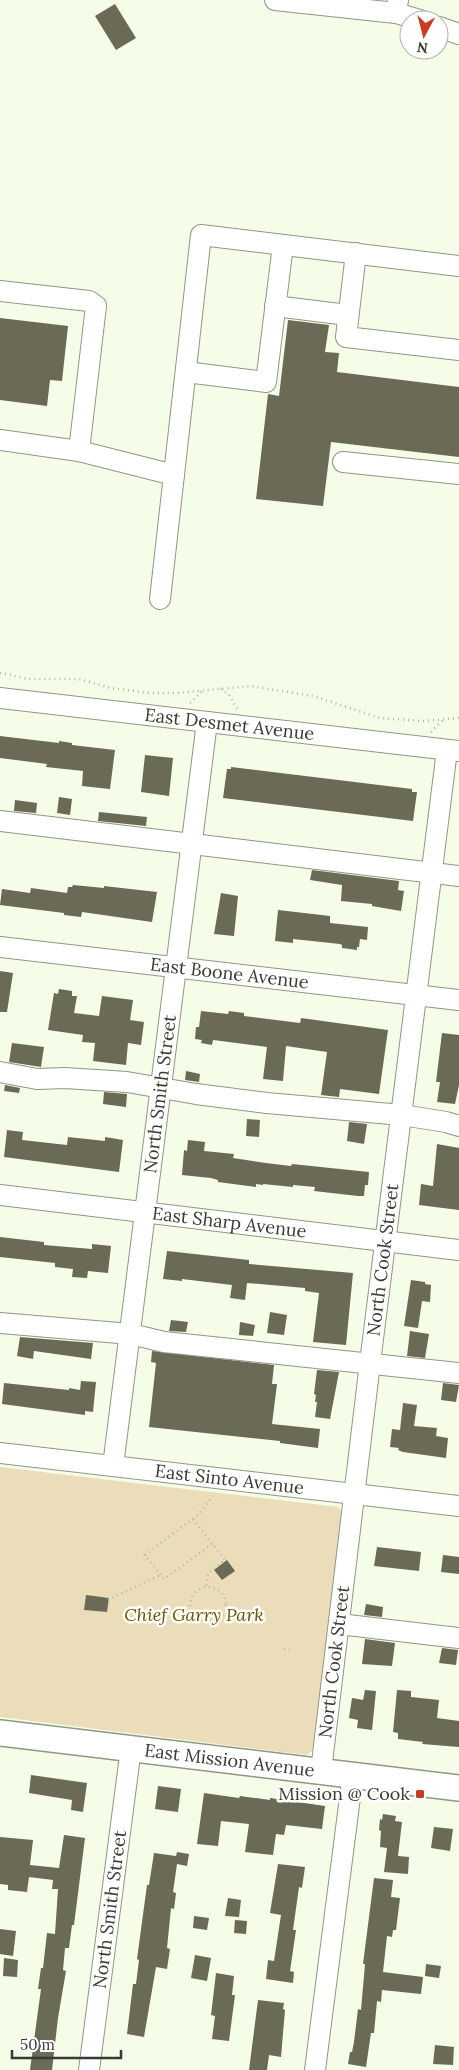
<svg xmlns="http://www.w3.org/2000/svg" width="459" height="2070" font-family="Lora,serif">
  <rect width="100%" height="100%" fill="#f5fde8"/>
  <!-- green -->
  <path fill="#ecddba" d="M0,1467L339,1507L343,1516L313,1750L307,1755L0,1717Z"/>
  <!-- building -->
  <g fill="#6b6a57">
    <path d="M115,4L136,38L116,50L95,16Z"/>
    <path d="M0,318L68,326L62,381L50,380L47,406L0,400Z"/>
    <path d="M288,320L329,325L325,352L339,353L337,372L459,387V457L331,442L323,506L256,499L268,394L279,396Z"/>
    <path d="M0,736L59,743V741L72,743V745L115,750L110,789L82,786L83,771L46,767L47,764L0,758Z"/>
    <path d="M145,755L173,758L169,796L141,792Z"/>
    <path d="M231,767L412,789V792H417L413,821L223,798L227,769H231Z"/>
    <path d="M59,797L72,799L70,815L57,813Z"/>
    <path d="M15,800L37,803L36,813L14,811Z"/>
    <path d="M99,812L147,817L146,826L98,821Z"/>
    <path d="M312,870L399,881L398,890L404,891L401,911L372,906V904L341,901L342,885L310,880Z"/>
    <path d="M73,885L104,888V886L157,892L152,922L82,912L81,917L64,915V913L0,905L2,889L30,893L31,888L67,893L68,887H72Z"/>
    <path d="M221,893L238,896L234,936L214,934Z"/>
    <path d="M278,910L330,916V923L368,927L367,940L360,939L359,947H357V950L342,948V945L340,944L293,939V943L275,941Z"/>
    <path d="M0,971L13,973L7,1012H0Z"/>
    <path d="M59,989L72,991V996H77L74,1013L99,1016L102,996L133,1000L130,1020L144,1022L141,1045L128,1043L126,1065L93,1061L95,1043L82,1042L83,1035L48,1030L54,993L58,994Z"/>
    <path d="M201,1011L228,1014L229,1011L244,1013V1016L300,1023L301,1018L388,1030L379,1094L340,1089L339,1097L321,1095L327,1052L286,1046L283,1081L263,1079L267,1047L213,1040L212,1045L201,1043L202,1040L195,1039L196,1027H199Z"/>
    <path d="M442,1033L459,1035V1085L455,1104L437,1102L440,1082H436Z"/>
    <path d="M12,1043L44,1047L41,1067L9,1062Z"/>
    <path d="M186,1071L200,1074L199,1082L185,1080Z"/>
    <path d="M5,1085L20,1088L19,1093L4,1091Z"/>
    <path d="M104,1092L127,1094L126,1107L103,1104Z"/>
    <path d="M247,1119L260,1120L259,1137L246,1136Z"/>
    <path d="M349,1122L367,1124L364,1144L347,1141Z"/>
    <path d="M7,1130L23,1132L22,1140L67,1145L68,1137L105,1141V1137L123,1140L119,1172L4,1157Z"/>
    <path d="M188,1140L205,1142L204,1151L234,1154L233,1158L266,1163L291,1166L292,1164L369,1172L368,1185H365L364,1196H358L314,1191L315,1187L293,1185V1187L263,1184V1185L256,1184V1187L218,1182V1180L211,1178L182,1175L184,1150L187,1151Z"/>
    <path d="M437,1144L459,1148V1210L419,1205L421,1184L433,1186Z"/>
    <path d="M0,1237L44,1242V1245L92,1249V1244L111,1246L108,1273L88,1271L87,1278L72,1277L73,1269L55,1267V1263L0,1257Z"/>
    <path d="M167,1251L249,1260V1264L353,1273L346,1345L313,1342L319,1293L305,1291V1288L247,1283L245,1300L230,1298L232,1285L182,1279V1281L163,1279Z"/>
    <path d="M411,1280L425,1282V1284L431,1285L430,1302L422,1301L418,1328L404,1326Z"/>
    <path d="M270,1312L287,1315L284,1335L267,1333Z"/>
    <path d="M171,1320L188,1322L186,1332L169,1331Z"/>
    <path d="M240,1322L255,1325L253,1336L239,1335Z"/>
    <path d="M410,1331L429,1334L425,1358L407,1356Z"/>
    <path d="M20,1337L93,1343L91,1359L34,1351L33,1359L17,1356Z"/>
    <path d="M152,1351L274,1365L272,1384H277L272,1424L320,1429L318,1448L280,1443V1441L149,1427L156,1363L151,1362Z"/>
    <path d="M317,1370L339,1372L330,1419L315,1417L317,1402H315L316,1395L314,1394Z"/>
    <path d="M81,1381L96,1382L93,1412L85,1411V1415L2,1404L4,1383L69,1390V1388L80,1390Z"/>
    <path d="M443,1383L459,1385L456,1402L441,1400Z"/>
    <path d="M403,1403L417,1405L414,1426L437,1428L436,1436L448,1438L446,1458L403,1452L398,1450L399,1448L390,1447L392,1429L400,1430Z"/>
    <path d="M377,1547L421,1552L419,1571L374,1566Z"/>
    <path d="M443,1555L459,1557V1574L441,1572Z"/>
    <path d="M227,1560L235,1571L222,1580L214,1570Z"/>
    <path d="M86,1595L109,1598L107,1612L84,1610Z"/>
    <path d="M366,1604L383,1607L382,1617L364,1615Z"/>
    <path d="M365,1639L395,1643L392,1666L362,1664Z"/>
    <path d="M442,1648L458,1650L456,1665L439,1663Z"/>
    <path d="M365,1690L376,1691L372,1730L357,1728L358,1720L349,1718L352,1698L363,1700Z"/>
    <path d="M397,1690L411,1691V1697L439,1700L437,1718L459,1721V1747L422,1744L423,1742L398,1739V1733L393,1732Z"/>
    <path d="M31,1775L87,1783L83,1812L71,1810L72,1800L29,1793Z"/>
    <path d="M158,1786L181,1789L178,1812L155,1809Z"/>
    <path d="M204,1793L239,1798L240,1796L270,1800V1798L325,1806L322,1829L286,1825L284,1835L276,1834L273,1855L245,1852L249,1824L221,1821L218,1846L197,1844Z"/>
    <path d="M383,1814L396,1816L395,1821L402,1822L398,1856L409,1857L408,1874L384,1872L387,1848L380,1847L381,1831L379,1830L380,1819L382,1820Z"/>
    <path d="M434,1827L453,1829L450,1851L431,1848Z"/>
    <path d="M64,1835L85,1838L74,1925H72L69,1948H65L63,1970L66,1971L58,2018L52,2070H30L41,1989H38L41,1968H43L47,1933L55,1934L58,1889H52L53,1880L29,1877L27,1892L8,1890V1885L0,1884V1837L33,1840L30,1865L59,1868Z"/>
    <path d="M177,1852L189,1854L187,1866L177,1864L173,1892L176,1893L174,1909L171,1908L167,1948L170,1949L167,1969L156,1967L144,2037L127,2034L133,1984H136L139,1960L137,1959L147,1885H149L154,1853L176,1856Z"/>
    <path d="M278,1864L305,1867L302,1888L299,1887L293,1930H296L290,1971L294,1972L293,1983L266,1979L268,1960L274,1961L281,1915L270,1913Z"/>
    <path d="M374,1878L393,1880L391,1897L400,1898L396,1930H393L392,1937L387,1936L383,1972L423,1977L421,1994L382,1990L381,2002L377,2001L374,2033H371L366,2067L348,2064L350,2052H352L354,2042L358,2009L361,2010L365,1964H363Z"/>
    <path d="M228,1898L241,1900L239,1917L225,1916Z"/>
    <path d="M194,1916L209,1918L207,1930L193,1928Z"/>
    <path d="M235,1920L247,1921L246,1934L234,1933Z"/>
    <path d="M0,1929L16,1931L13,1956L0,1954Z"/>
    <path d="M195,1955L211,1958L207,1981L191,1978Z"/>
    <path d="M4,1958L18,1960L17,1977L3,1976Z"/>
    <path d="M426,1964L441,1966L439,1978L425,1976Z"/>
    <path d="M216,1973L234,1976L232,1995H235L229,2041L212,2039L215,2016L211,2015Z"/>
    <path d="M258,2000L284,2003L283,2009L285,2010L281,2057L269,2055L267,2070H249Z"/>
    <path d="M435,2045L454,2047L453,2065L433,2064Z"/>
  </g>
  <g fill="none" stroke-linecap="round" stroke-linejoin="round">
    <!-- minor casing -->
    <g stroke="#909784" stroke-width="22">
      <g id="minor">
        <path d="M275,0L396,13L398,0"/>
        <path d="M396,13L420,20"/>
        <path d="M439,27L459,34"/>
        <path d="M356,253L346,337L459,350"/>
        <path d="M0,291L89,301L96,306L79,451"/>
        <path d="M275,306L348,315"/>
        <path d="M186,372L266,382L283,245"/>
        <path d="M0,440L79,451L174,475"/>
        <path d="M343,462L459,474"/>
        <path d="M160,599L201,235L459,266"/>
        <path id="s1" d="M0,698L459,751"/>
        <path d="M0,821L459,876"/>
        <path id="s2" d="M0,947L459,1000"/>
        <path d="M0,1072L37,1079L65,1078L127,1082L196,1094L267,1103L402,1115L446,1122L459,1126"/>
        <path id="s3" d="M0,1195L459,1250"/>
        <path d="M0,1323L131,1334L164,1342L459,1373"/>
        <path id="s4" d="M0,1453L459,1506"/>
        <path id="s5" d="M113,1466L207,722"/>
        <path d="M339,1624L459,1638"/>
        <path id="s6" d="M321,1771L370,1363L447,750"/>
        <path id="s7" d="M89,2070L131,1748"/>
        <path d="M315,2070L353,1774"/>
      </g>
    </g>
    <!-- major casing -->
    <g stroke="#909784" stroke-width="28">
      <g id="major">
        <path id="s8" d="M0,1733L459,1788"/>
      </g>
    </g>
    <!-- path -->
    <g stroke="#b0b6a6" stroke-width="2.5" stroke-dasharray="1 4" stroke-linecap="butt">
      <path d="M0,673L28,679H79L111,688L150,693H176L251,686L313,696L380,718L423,721L459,718"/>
      <path d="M221,689L229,695L238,710"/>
      <path d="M190,703L202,691"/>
      <path d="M431,732L443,720"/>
      <path d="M193,1519L225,1560L208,1573L206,1588"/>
      <path d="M212,1544L164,1579L145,1555L198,1515L213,1496"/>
      <circle cx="208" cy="1605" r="18"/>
      <path d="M108,1600L160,1575"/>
      <path d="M284,1649L292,1650"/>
    </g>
    <!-- minor -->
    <use href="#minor" stroke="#fff" stroke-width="20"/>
    <!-- major -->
    <use href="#major" stroke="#fff" stroke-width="25"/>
  </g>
  <!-- markers -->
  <rect fill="#c83d22" stroke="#fff" stroke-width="2" x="415" y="1789" width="10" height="10" rx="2.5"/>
  <g text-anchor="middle" stroke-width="5" stroke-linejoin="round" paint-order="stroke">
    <!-- street labels -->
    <g font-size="18" fill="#383b33" stroke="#fff">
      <text dy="6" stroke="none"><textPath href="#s1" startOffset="231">East Desmet Avenue</textPath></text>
      <text dy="6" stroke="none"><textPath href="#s2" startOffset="231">East Boone Avenue</textPath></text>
      <text dy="6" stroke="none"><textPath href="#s5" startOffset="375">North Smith Street</textPath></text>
      <text dy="6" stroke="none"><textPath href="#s3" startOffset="231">East Sharp Avenue</textPath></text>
      <text dy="6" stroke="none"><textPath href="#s6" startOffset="515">North Cook Street</textPath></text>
      <text dy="6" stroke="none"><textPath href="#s4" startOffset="231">East Sinto Avenue</textPath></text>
      <text dy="6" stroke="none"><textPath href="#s6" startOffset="110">North Cook Street</textPath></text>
      <text dy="6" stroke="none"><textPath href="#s8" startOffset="231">East Mission Avenue</textPath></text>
      <text dy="6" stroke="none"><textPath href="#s7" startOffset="162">North Smith Street</textPath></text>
    </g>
    <!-- park labels -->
    <g font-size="18" font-style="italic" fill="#6e5400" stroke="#fff">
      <text x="194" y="1621">Chief Garry Park</text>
    </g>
    <!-- poi labels -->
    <g font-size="18" fill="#383b33" stroke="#fff" text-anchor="end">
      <text x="410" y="1800">Mission @ Cook</text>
    </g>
  </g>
  <!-- north arrow -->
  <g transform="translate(424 35) rotate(187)"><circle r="24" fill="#ffffff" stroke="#afb1ad"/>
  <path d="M0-4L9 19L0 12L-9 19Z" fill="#c83d22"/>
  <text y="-8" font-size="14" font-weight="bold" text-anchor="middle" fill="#383b33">N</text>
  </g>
  <!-- scale -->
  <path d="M12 2050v8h109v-8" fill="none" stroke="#383b33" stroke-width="2.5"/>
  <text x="20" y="2050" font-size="15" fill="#383b33" stroke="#ffffff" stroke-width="4" paint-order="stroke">50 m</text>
</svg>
